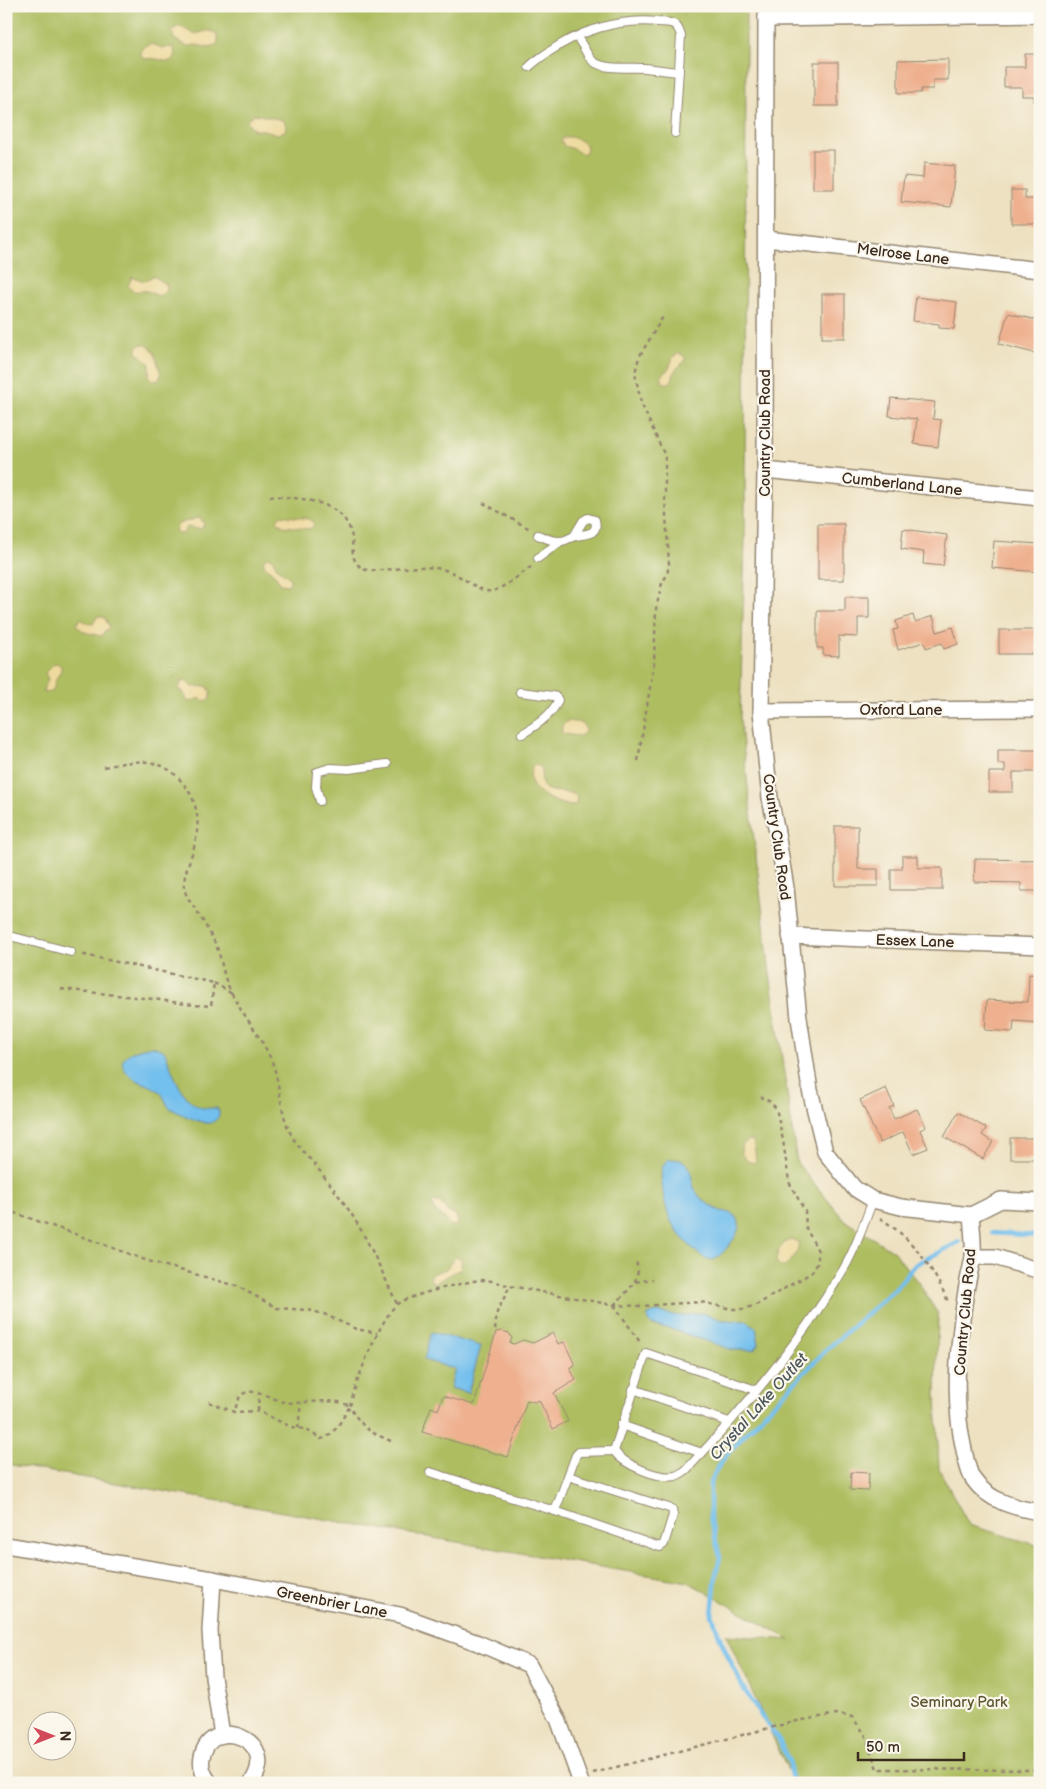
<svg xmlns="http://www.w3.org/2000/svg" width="1046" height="1789" font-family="'Balsamiq Sans',sans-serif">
  <rect width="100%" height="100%" fill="#fbf7ec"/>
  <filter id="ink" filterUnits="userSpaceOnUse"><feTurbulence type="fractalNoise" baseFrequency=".02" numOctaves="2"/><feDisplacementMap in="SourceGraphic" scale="10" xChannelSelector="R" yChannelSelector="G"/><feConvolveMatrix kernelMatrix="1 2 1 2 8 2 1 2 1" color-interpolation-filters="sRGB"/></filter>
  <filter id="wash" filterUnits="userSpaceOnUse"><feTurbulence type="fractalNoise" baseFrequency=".0096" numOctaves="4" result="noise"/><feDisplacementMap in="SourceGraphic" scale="20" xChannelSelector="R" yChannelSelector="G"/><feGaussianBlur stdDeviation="1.12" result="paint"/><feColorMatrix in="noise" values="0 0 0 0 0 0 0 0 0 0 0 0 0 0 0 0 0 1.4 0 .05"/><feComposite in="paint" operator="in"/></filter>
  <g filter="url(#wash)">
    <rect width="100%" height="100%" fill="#ede1c1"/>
    <!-- green -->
    <path fill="#adbd60" stroke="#74743f" d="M6,6H746L745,538L740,719L769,967L797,1163L845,1221L893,1251L918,1282L938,1314L936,1394L939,1469L969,1525L1040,1546V1783H794L726,1635L791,1640L688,1582L6,1464Z"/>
    <!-- sand -->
    <g fill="#eeda9e" stroke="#94825e">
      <path d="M177,27H181L194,34C204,33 209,27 217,35L218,43L210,48L197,45L187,46L174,39L172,31Z"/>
      <path d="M152,44L162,48L174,47L175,57C168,65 165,60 156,59C152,58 148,59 144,59L140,54L141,50L145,46Z"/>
      <path d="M254,114L283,120L286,125L285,131L278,134L264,130H254L248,123L247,120Z"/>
      <path d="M565,137C573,136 583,141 587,147L586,152L581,154L574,149L564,146L561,140Z"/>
      <path d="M153,276L167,285V290C157,300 157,294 147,291C142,290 137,292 133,291L128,286L132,277L144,281Z"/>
      <path d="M142,344C157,346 156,362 161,374L159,380L152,381L149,376L150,364L142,356L137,354V347Z"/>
      <path d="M679,353L685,357V361L675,370L672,380L669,383H663L661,375L669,369L673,357Z"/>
      <path d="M281,515L309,519L313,521L314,525L310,529L283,526L279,523L277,520Z"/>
      <path d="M198,518L201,519L204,523L203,527L200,529L187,527L182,535L175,531L178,524Z"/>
      <path d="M267,557L272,558L277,568L290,578V582L288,585L280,584L276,576L265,566L263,561Z"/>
      <path d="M100,616L105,618L109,627L101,636L84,632L76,625L80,619L90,624H93L97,617Z"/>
      <path d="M57,663L61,666V670L56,679L53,691L46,693L43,690L48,679L45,673L53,664Z"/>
      <path d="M185,681L193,687L207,686L211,692L210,699L205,701L199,698L190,702L187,701L184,693L179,690L181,682Z"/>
      <path d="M568,721L582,723L585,728V732L580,736L563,734C560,729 562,724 568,721Z"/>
      <path d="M537,765L542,769C542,774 540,781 543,786C548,795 568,789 577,796L576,804L572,806C554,803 520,790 533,766Z"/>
      <path d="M749,1140L753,1141C754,1143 756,1160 756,1162L753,1163L747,1161L741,1153L742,1145Z"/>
      <path d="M435,1202H440L448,1212L456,1215L458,1222L457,1225L451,1226L441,1215L434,1210L432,1204Z"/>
      <path d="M791,1239L798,1242C800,1251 792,1260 785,1266H780L776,1261C777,1251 782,1243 791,1239Z"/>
      <path d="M456,1256L462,1260L460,1269L435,1283L431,1281L430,1278L432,1274L446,1269Z"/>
    </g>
    <!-- water -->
    <g fill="#73bfed" stroke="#577486">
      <path d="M153,1046L163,1050L166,1054C172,1071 182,1101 200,1107C205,1109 211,1108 217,1108L219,1111V1116C217,1119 213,1123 210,1123C204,1125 172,1111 168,1106C165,1101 164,1096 160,1092C146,1080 129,1084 122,1063C126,1051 141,1048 153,1046Z"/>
      <path d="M669,1159C700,1159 685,1178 699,1196C705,1202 713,1208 721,1211C725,1212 729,1212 732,1214C752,1224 724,1253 714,1260C701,1259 697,1252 688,1244C670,1226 665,1210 662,1184C661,1175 660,1165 669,1159Z"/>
      <path d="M657,1312L679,1316L701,1313L723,1320L748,1321L756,1328L759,1344L755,1349L751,1350H733L671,1329L652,1325L648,1321V1315Z"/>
      <path d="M431,1332L481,1346L468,1393L450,1388L455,1369L424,1360Z"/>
    </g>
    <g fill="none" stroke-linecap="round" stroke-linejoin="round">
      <!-- stream -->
      <g stroke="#73bfed" stroke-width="4.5">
        <path d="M992,1233L1040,1236"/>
        <path d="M791,1783L790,1764L779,1740L762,1717L742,1686L721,1641L712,1615L716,1574L720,1557L710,1518V1482L721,1462L744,1435L827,1349L894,1290L916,1264L959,1242"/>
      </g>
    </g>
    <g id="blocks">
      <!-- building -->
      <g fill="#eeb08f">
        <path d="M1025,54H1040V102H1034V96H1022V87H1004V67H1025Z"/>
        <path d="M948,59V80H933V89H921V93H898V60Z"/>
        <rect x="814" y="62" width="24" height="44"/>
        <rect x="813" y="150" width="21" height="39"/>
        <path d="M924,163L955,166L951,207L901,202L904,176L923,178Z"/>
        <path d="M1011,190H1025V199H1040V224H1011Z"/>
        <rect x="822" y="294" width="23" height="44"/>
        <path d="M916,297L957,302L954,329L939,328V324L913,321Z"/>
        <path d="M1008,313L1040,321V346L1038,354L999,344Z"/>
        <path d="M891,398L935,402L933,419L941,420L938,447L914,444L917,419L889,416Z"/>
        <rect x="818" y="524" width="26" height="56"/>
        <path d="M903,529L947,535L943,566L923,564L924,552L901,549Z"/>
        <path d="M994,541L1040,544V572L992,568Z"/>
        <path d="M845,597H869V618H858V637L839,636V656L823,655V648H817V611H845Z"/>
        <path d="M913,615L915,622L933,616L937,632L953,627L958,644L944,649L942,643L926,648L924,642L898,650L893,630L898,629L896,621Z"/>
        <rect x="999" y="630" width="38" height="24"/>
        <path d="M998,750H1040V772H1013V792H989V772H1005V764H998Z"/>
        <path d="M835,826H858V869H878V886H835Z"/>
        <path d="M902,856H918V868H942V890H891V869H902Z"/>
        <path d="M975,859L1040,860V891H1021V883L974,882Z"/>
        <path d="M1029,974L1040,975V1023L1014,1021L1013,1032L985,1030L987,1000L1028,1002Z"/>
        <path d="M886,1088L894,1106L889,1108L894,1119L917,1109L926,1127L920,1130L928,1148L913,1154L903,1132L880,1143L860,1100Z"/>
        <path d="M958,1112L986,1128L982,1135L993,1142L983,1159L944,1137Z"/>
        <path d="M1037,1127H1040V1159H1010V1138H1037Z"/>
        <path d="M502,1331L509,1333L512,1338L510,1343L514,1344L523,1340L533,1343L553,1333L558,1344L564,1342L575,1365L570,1368L576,1380L554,1393L568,1421L553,1429L539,1400L535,1402L527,1400L508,1457L422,1432L431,1407L438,1410L443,1396L474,1405L496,1332Z"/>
        <path d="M851,1472L869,1473L868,1491L850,1490Z"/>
      </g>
    </g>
  </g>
  <g filter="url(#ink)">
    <use href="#blocks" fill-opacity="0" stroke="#948670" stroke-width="1"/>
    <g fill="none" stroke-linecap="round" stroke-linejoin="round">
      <!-- service casing -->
      <g stroke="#948670" stroke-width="10">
        <g id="service">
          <path d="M576,37C584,44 587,58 594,62C605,70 630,67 644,68C656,69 667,71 679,72"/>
          <path d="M529,67C535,61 540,58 547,53C579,31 618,18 658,22C671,23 677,21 681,36L675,133"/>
          <path d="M538,535C545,538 553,542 561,541C566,541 570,537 575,536C586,534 599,535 595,520L588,518L583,521L574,536"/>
          <path d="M538,558L561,541"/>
          <path d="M520,692L553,696L556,697L558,700C553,715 534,727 522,734"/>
          <path d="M320,801L316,787L317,772L330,768L349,769L387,764"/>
          <path d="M6,935L71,952"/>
          <path d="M633,1389L729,1422"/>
          <path d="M756,1390L646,1353L614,1451C624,1465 658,1479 675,1476C679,1475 683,1472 686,1470C744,1409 800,1343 843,1270C856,1249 864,1223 873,1200"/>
          <path d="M621,1425L702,1453"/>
          <path d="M430,1472L555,1511L576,1455L579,1452L614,1451"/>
          <path d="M555,1511L660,1547L664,1544L673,1515L672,1509L568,1476"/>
        </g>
      </g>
      <!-- minor casing -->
      <g stroke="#948670" stroke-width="18">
        <g id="minor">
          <path d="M766,6L765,470L761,711L770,798L777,833L786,888L799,1018L810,1090L825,1152L854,1188L873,1200L901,1207L971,1215"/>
          <path d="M766,19L1040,15"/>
          <path d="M766,239L1040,270"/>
          <path d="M765,470L1040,498"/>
          <path d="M761,711L1040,709"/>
          <path d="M790,936L1040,946"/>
          <path d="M971,1215C972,1229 974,1243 973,1257C971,1268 968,1279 966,1291C958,1343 952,1399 964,1450C966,1459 968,1472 973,1479C988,1501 1015,1508 1040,1512"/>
          <path d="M971,1215L1001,1200L1040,1202"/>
          <path d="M973,1257H995L1040,1271"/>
          <path d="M6,1545L213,1579L400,1615L478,1643L529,1665L558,1719L581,1783"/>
          <path d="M213,1579L210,1631L213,1677L222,1735"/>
          <path d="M210,1783C203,1775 200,1767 202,1757C211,1713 282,1740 251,1783"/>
        </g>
      </g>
      <!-- path -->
      <g stroke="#948670" stroke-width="2.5" stroke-dasharray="4 4" stroke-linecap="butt">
        <path d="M270,496C296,498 337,499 349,527C357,543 345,561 366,570C395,572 422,561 451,572C462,576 481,594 493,591C502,589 524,572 532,566"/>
        <path d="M483,503L530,529"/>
        <path d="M638,761L654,663L656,609L662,583L667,575L669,564L665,498V456L641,403L635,373L639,357L664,315"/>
        <path d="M104,767C136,760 160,755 183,783C204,809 199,836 188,865C186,872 182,884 185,891C187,898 192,904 196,910C203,920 209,932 215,943C221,955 222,970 227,983C238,1009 257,1030 269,1055C282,1080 277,1110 293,1138C298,1146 305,1154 312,1161C323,1175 334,1189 344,1203C366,1234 381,1270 397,1304"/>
        <path d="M214,983L232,993"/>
        <path d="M61,989L153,999L193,1005L211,1006L214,983L80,954"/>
        <path d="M6,1210L78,1235L148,1261L237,1286L277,1308L308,1310L324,1314L356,1329L377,1333"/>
        <path d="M880,1218C912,1238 934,1268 949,1304"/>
        <path d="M635,1282L638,1271L636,1260"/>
        <path d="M614,1305L625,1294L635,1282L653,1279"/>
        <path d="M614,1305L640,1342"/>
        <path d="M495,1330L497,1312L510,1286L614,1305L640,1306L701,1302L732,1309H744L758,1304L811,1273L815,1268L818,1262V1251L806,1228L805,1211L789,1182L783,1140L776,1108L769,1101L761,1097"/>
        <path d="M209,1402L234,1412H236L258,1411L291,1427L305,1429L321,1439C334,1437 343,1417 350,1406C331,1396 306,1405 284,1402C271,1399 252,1385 240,1396L234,1412"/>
        <path d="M258,1411L259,1393"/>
        <path d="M298,1428L301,1403"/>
        <path d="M391,1441C369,1432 361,1427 350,1406C356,1380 378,1324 396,1305C405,1296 465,1282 480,1280C491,1280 500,1283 510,1286"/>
        <path d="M593,1773L797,1721L837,1714L852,1717L865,1734L877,1769L1040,1770"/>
      </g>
      <!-- service -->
      <use href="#service" stroke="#fff" stroke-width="8"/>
      <!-- minor -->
      <use href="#minor" stroke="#fff" stroke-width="15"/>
    </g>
  </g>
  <g text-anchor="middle" stroke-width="4.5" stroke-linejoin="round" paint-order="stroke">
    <!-- street labels -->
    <g font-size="15" fill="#3b2a1e" stroke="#fbf7ec">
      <text transform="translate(903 254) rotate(7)" y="5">Melrose Lane</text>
      <text transform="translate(765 433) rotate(-90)" y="5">Country Club Road</text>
      <text transform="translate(902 484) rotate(6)" y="5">Cumberland Lane</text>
      <text x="901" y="715">Oxford Lane</text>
      <text transform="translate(777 837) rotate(82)" y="5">Country Club Road</text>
      <text transform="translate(915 941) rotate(2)" y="5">Essex Lane</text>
      <text transform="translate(965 1312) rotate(-85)" y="5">Country Club Road</text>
      <text transform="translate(332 1602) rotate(11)" y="5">Greenbrier Lane</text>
    </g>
    <!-- park labels -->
    <g font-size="15" fill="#5d5632" stroke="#fbf7ec">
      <text x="959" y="1707">Seminary Park</text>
    </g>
    <!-- water labels -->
    <g font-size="16" font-style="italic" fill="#4c575c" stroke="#fbf7ec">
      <text transform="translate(758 1406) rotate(-48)" y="6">Crystal Lake Outlet</text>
    </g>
  </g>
  <!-- margin -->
  <rect width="1046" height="1789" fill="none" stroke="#fbf7ec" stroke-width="25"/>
  <!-- north arrow -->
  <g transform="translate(52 1736) rotate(90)"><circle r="24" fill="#fbf7ec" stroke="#aea59a"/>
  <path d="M0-4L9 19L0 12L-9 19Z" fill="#d1495b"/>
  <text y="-8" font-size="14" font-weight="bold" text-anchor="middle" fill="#3b2a1e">N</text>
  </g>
  <!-- scale -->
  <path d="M858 1752v8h106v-8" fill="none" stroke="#3b2a1e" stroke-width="2.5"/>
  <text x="866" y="1752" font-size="15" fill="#3b2a1e" stroke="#fbf7ec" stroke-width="4" paint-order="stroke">50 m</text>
</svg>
